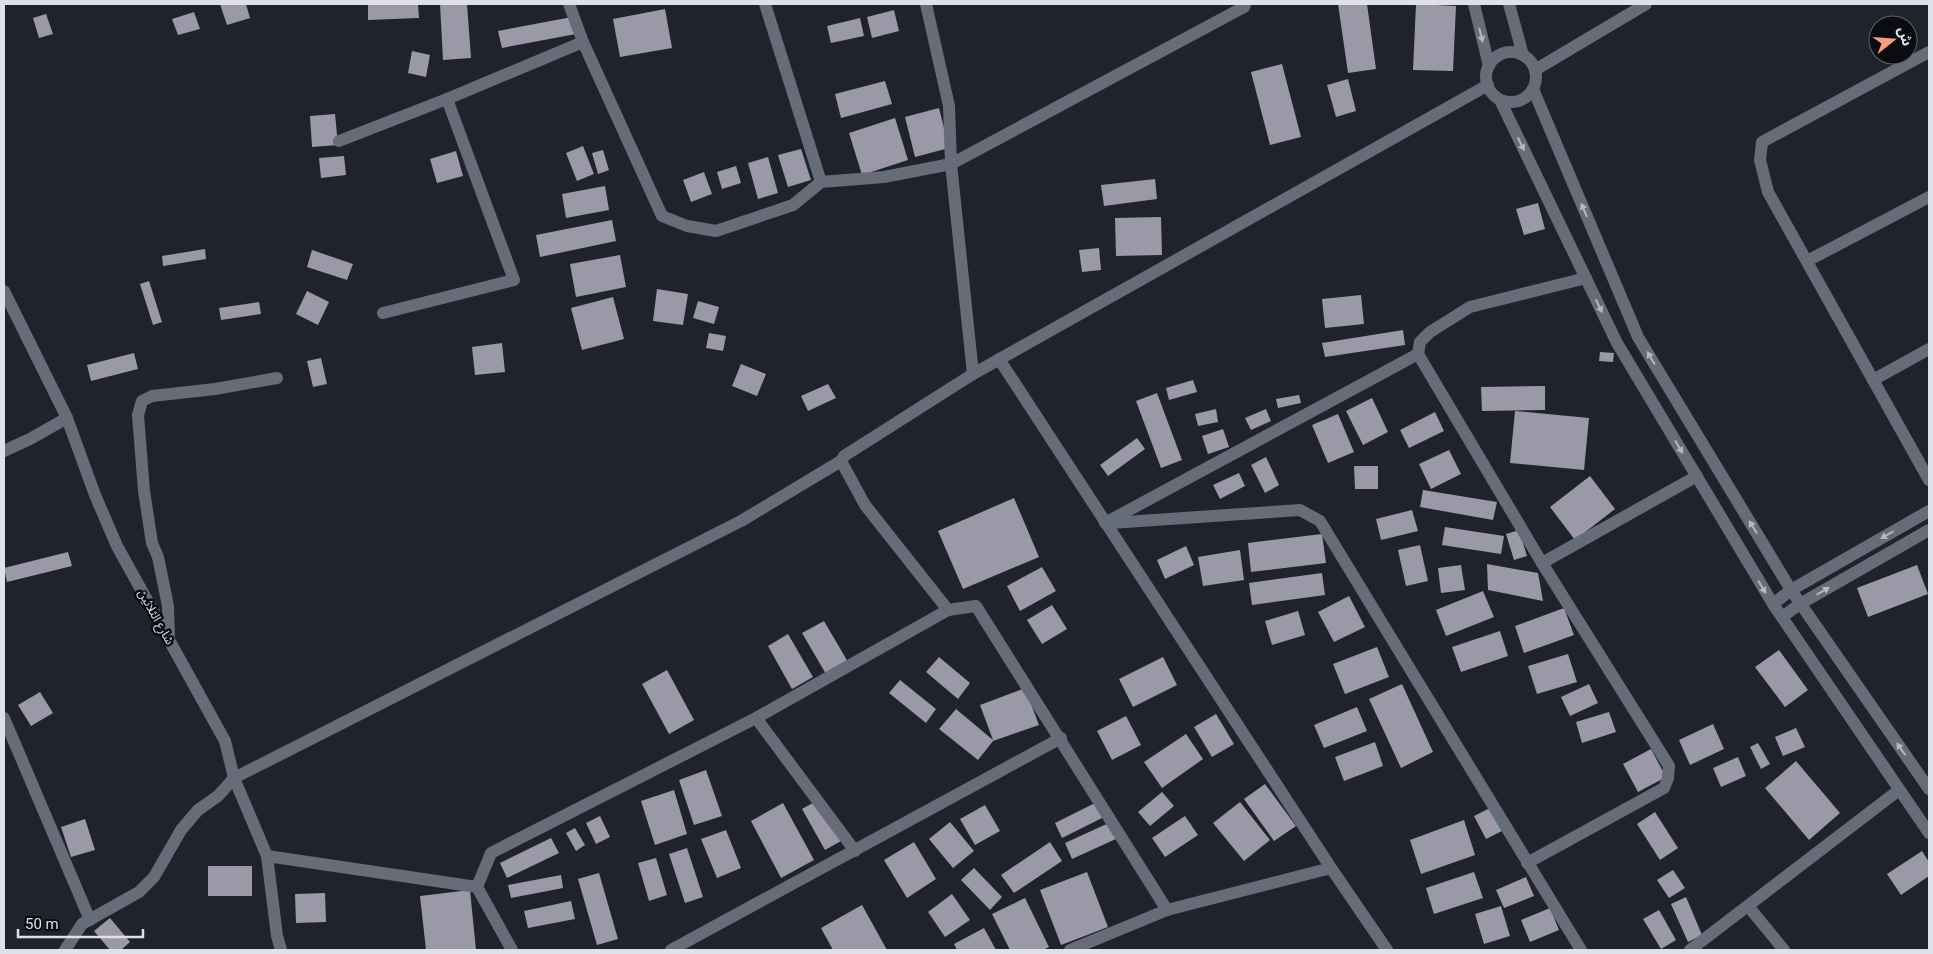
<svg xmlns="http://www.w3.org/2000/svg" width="1933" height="954" font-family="Roboto,'Noto Sans Arabic',sans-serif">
  <rect width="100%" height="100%" fill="#1e232c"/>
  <!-- building -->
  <g fill="#9b99a7">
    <path d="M220,4H246L250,18L227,25Z"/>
    <path d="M368,4H418L419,18L368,20Z"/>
    <path d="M440,4H467L471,58L443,60Z"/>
    <path d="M1338,4H1367L1376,69L1348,73Z"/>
    <path d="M1416,4L1456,6L1453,71L1413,70Z"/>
    <path d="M665,9L672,48L620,57L613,19Z"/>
    <path d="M894,10L899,31L872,38L867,17Z"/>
    <path d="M194,12L200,29L178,35L172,19Z"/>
    <path d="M46,14L53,34L39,38L33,18Z"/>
    <path d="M572,17L576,34L502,48L498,31Z"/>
    <path d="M860,18L864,36L831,43L827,26Z"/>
    <path d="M412,51L430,55L426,77L408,73Z"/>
    <path d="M1282,64L1301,137L1270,145L1251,72Z"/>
    <path d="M1348,79L1356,111L1336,117L1327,85Z"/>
    <path d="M885,81L892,104L841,118L835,94Z"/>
    <path d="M939,108L949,148L915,157L905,117Z"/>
    <path d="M335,114L338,145L312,147L310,116Z"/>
    <path d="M895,118L908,160L862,175L849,133Z"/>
    <path d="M583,146L594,174L577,181L566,153Z"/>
    <path d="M801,149L811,180L788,187L778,155Z"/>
    <path d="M603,150L609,170L598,174L592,153Z"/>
    <path d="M456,151L463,176L437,183L430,159Z"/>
    <path d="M344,156L346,175L321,178L319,158Z"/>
    <path d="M768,157L778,193L758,199L748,163Z"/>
    <path d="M736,166L741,183L722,189L717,172Z"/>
    <path d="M704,172L712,194L691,202L683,180Z"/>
    <path d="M1155,179L1157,199L1104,206L1101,185Z"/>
    <path d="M605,186L609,210L566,218L562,194Z"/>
    <path d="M1538,203L1545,229L1524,235L1516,209Z"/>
    <path d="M1161,217L1162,255L1116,256L1115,218Z"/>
    <path d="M612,220L616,241L540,257L536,235Z"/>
    <path d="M1099,248L1101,270L1082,272L1079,250Z"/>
    <path d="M205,249L206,259L163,266L162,256Z"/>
    <path d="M312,250L353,264L347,280L307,267Z"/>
    <path d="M620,255L626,287L576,297L570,264Z"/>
    <path d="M149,281L162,322L153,325L140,284Z"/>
    <path d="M657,289L688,294L683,325L653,321Z"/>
    <path d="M307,291L329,302L318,325L296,314Z"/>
    <path d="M1361,295L1364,324L1325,328L1322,299Z"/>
    <path d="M613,297L624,339L582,350L571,308Z"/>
    <path d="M698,301L719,307L714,324L693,318Z"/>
    <path d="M259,302L261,314L221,320L219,308Z"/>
    <path d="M1403,330L1405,345L1325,357L1322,343Z"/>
    <path d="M709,333L726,336L723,351L706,348Z"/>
    <path d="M502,343L505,372L475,375L472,347Z"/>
    <path d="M1600,352L1614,353L1613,362L1599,361Z"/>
    <path d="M134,353L138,369L91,381L87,365Z"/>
    <path d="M321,358L327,384L313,387L307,361Z"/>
    <path d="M741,364L766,374L757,396L732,386Z"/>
    <path d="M1193,380L1197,392L1169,400L1166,388Z"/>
    <path d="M828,384L836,398L808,411L801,396Z"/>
    <path d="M1545,386V410L1482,411L1481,387Z"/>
    <path d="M1157,393L1182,460L1161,468L1136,401Z"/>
    <path d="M1299,395L1301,403L1278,408L1276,399Z"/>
    <path d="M1372,398L1388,432L1363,445L1346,411Z"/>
    <path d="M1216,409L1218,422L1198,426L1195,414Z"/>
    <path d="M1266,409L1271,421L1251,430L1245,418Z"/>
    <path d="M1515,411L1589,418L1584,470L1510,463Z"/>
    <path d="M1435,412L1444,431L1409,448L1400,430Z"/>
    <path d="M1338,414L1354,452L1328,463L1312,425Z"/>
    <path d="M1223,429L1229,447L1208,454L1202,436Z"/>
    <path d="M1137,438L1145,449L1108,476L1100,465Z"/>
    <path d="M1449,450L1461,474L1431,489L1419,464Z"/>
    <path d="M1266,457L1279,485L1265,493L1251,465Z"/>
    <path d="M1354,466H1378V489H1355Z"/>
    <path d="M1239,473L1245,486L1220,499L1213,485Z"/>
    <path d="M1590,476L1615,509L1575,540L1550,507Z"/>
    <path d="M1423,490L1497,502L1493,520L1420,507Z"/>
    <path d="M1014,498L1039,557L963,589L938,531Z"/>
    <path d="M1412,510L1418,531L1381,540L1376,519Z"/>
    <path d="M1445,527L1504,536L1501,554L1442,545Z"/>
    <path d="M1519,530L1527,556L1514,560L1506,534Z"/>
    <path d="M1322,534L1326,563L1251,572L1248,543Z"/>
    <path d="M1420,545L1428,581L1406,586L1398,550Z"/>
    <path d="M1186,546L1194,565L1165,579L1157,560Z"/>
    <path d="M1240,550L1244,580L1203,586L1198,557Z"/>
    <path d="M68,552L72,566L7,582L4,568Z"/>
    <path d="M1487,564L1538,573L1543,601L1488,590Z"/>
    <path d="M1461,565L1465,590L1441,593L1438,568Z"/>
    <path d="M1917,565L1928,594L1868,617L1857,588Z"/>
    <path d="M1042,567L1056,591L1020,611L1007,586Z"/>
    <path d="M1322,573L1325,595L1252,605L1249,583Z"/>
    <path d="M1483,591L1494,617L1446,636L1436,610Z"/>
    <path d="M1349,596L1365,627L1334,642L1318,612Z"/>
    <path d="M1052,605L1067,629L1042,644L1027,620Z"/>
    <path d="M1564,608L1574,635L1524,653L1515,626Z"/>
    <path d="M1298,611L1305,635L1272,645L1265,621Z"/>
    <path d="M824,621L848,662L826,674L802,633Z"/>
    <path d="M1500,631L1508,656L1461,672L1452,647Z"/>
    <path d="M788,634L813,677L792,689L768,646Z"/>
    <path d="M1377,647L1389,677L1345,694L1333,664Z"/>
    <path d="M1779,650L1808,690L1785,707L1755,667Z"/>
    <path d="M1568,654L1577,682L1537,694L1528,666Z"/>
    <path d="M939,657L970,683L958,699L926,672Z"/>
    <path d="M1163,657L1177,685L1133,707L1119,679Z"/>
    <path d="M667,670L694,720L669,734L642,684Z"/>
    <path d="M900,680L936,709L926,723L889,693Z"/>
    <path d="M1402,684L1433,752L1401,768L1369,699Z"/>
    <path d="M1589,684L1598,703L1570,716L1561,697Z"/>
    <path d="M1025,688L1039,725L993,741L978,760L939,729L956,709L993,740L980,705Z"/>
    <path d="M40,692L53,713L31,726L18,705Z"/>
    <path d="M1357,707L1367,731L1324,748L1314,725Z"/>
    <path d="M1609,712L1616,732L1582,743L1576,722Z"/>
    <path d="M1216,714L1234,744L1212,757L1194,727Z"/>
    <path d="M1126,716L1141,745L1112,760L1097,731Z"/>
    <path d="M1713,724L1724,749L1690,765L1679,740Z"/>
    <path d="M1796,728L1805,747L1783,756L1775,737Z"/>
    <path d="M1186,734L1203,759L1162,788L1144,762Z"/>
    <path d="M1375,742L1383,766L1344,781L1335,757Z"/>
    <path d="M1758,743L1770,764L1761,769L1750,747Z"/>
    <path d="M1651,749L1666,777L1638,792L1623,764Z"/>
    <path d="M1738,757L1746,776L1721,787L1713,768Z"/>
    <path d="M1796,761L1840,813L1809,840L1765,788Z"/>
    <path d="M706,770L722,816L694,825L679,780Z"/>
    <path d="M1265,784L1296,826L1274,841L1244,799Z"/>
    <path d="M674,790L687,834L655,845L641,801Z"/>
    <path d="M1162,792L1174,806L1150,826L1138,812Z"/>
    <path d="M818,800L841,841L825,850L802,809Z"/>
    <path d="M1097,802L1104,817L1062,838L1055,823Z"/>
    <path d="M1240,802L1270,840L1244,861L1213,823Z"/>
    <path d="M783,803L814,860L781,878L751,821Z"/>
    <path d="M985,805L1000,831L975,845L960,819Z"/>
    <path d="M1490,808L1502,831L1486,839L1474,816Z"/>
    <path d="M1655,812L1678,848L1660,860L1637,824Z"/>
    <path d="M600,816L610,837L596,844L586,823Z"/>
    <path d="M1185,816L1198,835L1165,857L1152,838Z"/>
    <path d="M85,819L95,850L71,857L61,827Z"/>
    <path d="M1464,820L1475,855L1421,874L1410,840Z"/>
    <path d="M950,822L974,851L953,868L929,839Z"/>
    <path d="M1111,822L1118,838L1072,859L1065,843Z"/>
    <path d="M575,828L585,845L576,851L566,833Z"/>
    <path d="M726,830L741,868L717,878L701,839Z"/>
    <path d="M551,838L559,853L507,878L500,863Z"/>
    <path d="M914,842L936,879L907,898L884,860Z"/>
    <path d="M1050,842L1062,861L1014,893L1001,875Z"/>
    <path d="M687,848L703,897L685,903L669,854Z"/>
    <path d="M1922,851L1929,862V876L1901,895L1887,874Z"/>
    <path d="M656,858L667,895L649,901L638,863Z"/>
    <rect x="208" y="866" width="44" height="30"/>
    <path d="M974,868L1002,897L990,910L961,880Z"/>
    <path d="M1673,870L1685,888L1669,898L1657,880Z"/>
    <path d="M1087,872L1108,927L1061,945L1040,890Z"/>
    <path d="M1474,872L1483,898L1434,914L1426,888Z"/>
    <path d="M599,873L618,939L597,945L578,879Z"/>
    <path d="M561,875L563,888L511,898L508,885Z"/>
    <path d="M1526,877L1534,896L1504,908L1496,890Z"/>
    <path d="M470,890L476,950H426L420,896Z"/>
    <path d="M325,893L326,922L296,923L295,894Z"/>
    <path d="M952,894L970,920L945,937L928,912Z"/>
    <path d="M1686,897L1702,935L1688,942L1671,904Z"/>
    <path d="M1025,898L1049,947L1043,950H1010L992,914Z"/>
    <path d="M571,901L575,919L528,928L524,911Z"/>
    <path d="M862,905L887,950H833L821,928Z"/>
    <path d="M1501,906L1510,936L1484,944L1475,914Z"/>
    <path d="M1550,908L1559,930L1530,942L1521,920Z"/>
    <path d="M1659,910L1676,940L1661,949L1643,919Z"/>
    <path d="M110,918L130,942L121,950H110L94,931Z"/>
    <path d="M984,928L996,950H957L954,944Z"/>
  </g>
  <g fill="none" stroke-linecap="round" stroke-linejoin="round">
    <!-- minor -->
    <g stroke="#666c78" stroke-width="12">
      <path d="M569,4L583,42L662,216L687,226L716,231L793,205L821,182L884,177L951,164L1244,7L1245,4"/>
      <path d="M765,4L821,182"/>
      <path d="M926,4L949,106L951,164L973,374"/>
      <path d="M1929,52L1762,142L1760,160L1768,192L1929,480"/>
      <path d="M1535,70L1646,4"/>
      <path d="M339,141L447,99L583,42"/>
      <path d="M1807,261L1929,197"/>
      <path d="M383,313L514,280L447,99"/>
      <path d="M1418,354L1420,342L1430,332L1470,307L1586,278"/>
      <path d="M999,359L1331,868L1387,950"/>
      <path d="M1873,380L1929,349"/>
      <path d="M4,451L30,439L67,418"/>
      <path d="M1105,523L1418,354L1542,563L1669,766L1668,778L1664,788L1527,863"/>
      <path d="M1111,523L1300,510L1320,521L1581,950"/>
      <path d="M1542,563L1697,476"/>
      <path d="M1773,604L1791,590L1929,511"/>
      <path d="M1782,617L1800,604L1929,530"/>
      <path d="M169,639L168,606L158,557L152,543L144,491L138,415L142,401L152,396L215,389L277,378"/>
      <path d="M4,718L90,920"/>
      <path d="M756,718L855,851"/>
      <path d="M267,856L477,887L512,950"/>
      <path d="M477,887L491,853L756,718L948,610"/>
      <path d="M1748,906L1784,950"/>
      <path d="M1167,910L976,606L948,610L865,505L841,461L844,456L973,374L1488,85"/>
      <path d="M65,950L82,924L139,892L154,877L181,830L198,810L218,796L234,778L741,521L841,461"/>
      <path d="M671,950L1061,738"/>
      <path d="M1070,950L1167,910L1331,868"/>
      <path d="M1690,950L1899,790"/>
    </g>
    <!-- tertiary -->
    <g stroke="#666c78" stroke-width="12">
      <path d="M1474,4L1489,66"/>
      <path d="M1509,4L1523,55"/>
      <circle cx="1511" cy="77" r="25"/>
      <path d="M1533,89L1638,337L1791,590L1929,789"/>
      <path d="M1500,100L1617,343L1773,604L1929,833"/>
      <path d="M4,291L67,418L95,495L117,546L225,741L234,778L267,856L277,936L281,950"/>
    </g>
  </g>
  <!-- one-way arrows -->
  <defs><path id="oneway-solid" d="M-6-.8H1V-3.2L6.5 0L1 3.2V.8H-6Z" transform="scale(1.25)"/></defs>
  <g fill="#b4b8c1">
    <use href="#oneway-solid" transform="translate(1481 35) rotate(76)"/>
    <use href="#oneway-solid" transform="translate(1521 144) rotate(64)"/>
    <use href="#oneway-solid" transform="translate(1584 210) rotate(-113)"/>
    <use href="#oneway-solid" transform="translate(1599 306) rotate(64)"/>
    <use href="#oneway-solid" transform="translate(1651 358) rotate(-121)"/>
    <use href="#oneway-solid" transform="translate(1679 447) rotate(59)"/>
    <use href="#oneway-solid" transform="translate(1753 527) rotate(-121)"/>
    <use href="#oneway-solid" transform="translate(1887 535) rotate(150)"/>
    <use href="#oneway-solid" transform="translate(1762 587) rotate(59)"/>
    <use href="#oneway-solid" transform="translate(1823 591) rotate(-30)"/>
    <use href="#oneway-solid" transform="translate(1901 749) rotate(-125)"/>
  </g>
  <g text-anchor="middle" stroke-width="5" stroke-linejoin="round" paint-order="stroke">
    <!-- street labels -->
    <g font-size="12" fill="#dee1e8" stroke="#0a0c10">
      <text transform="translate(156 617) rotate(61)" y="4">شارع الثلاثين</text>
    </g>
  </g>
  <!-- border -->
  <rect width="1933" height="954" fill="none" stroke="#dee1e8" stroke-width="10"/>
  <!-- north arrow -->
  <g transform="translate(1893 40) rotate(73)"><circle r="24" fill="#0a0c10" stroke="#5f6166"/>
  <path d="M0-4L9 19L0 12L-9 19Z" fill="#f2a07f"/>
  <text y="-8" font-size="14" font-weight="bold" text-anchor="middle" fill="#dee1e8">ش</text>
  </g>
  <!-- scale -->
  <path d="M18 929v8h125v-8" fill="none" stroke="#dee1e8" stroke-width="2.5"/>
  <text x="25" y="929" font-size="15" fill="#dee1e8" stroke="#0a0c10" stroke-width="4" paint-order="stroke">50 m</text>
</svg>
